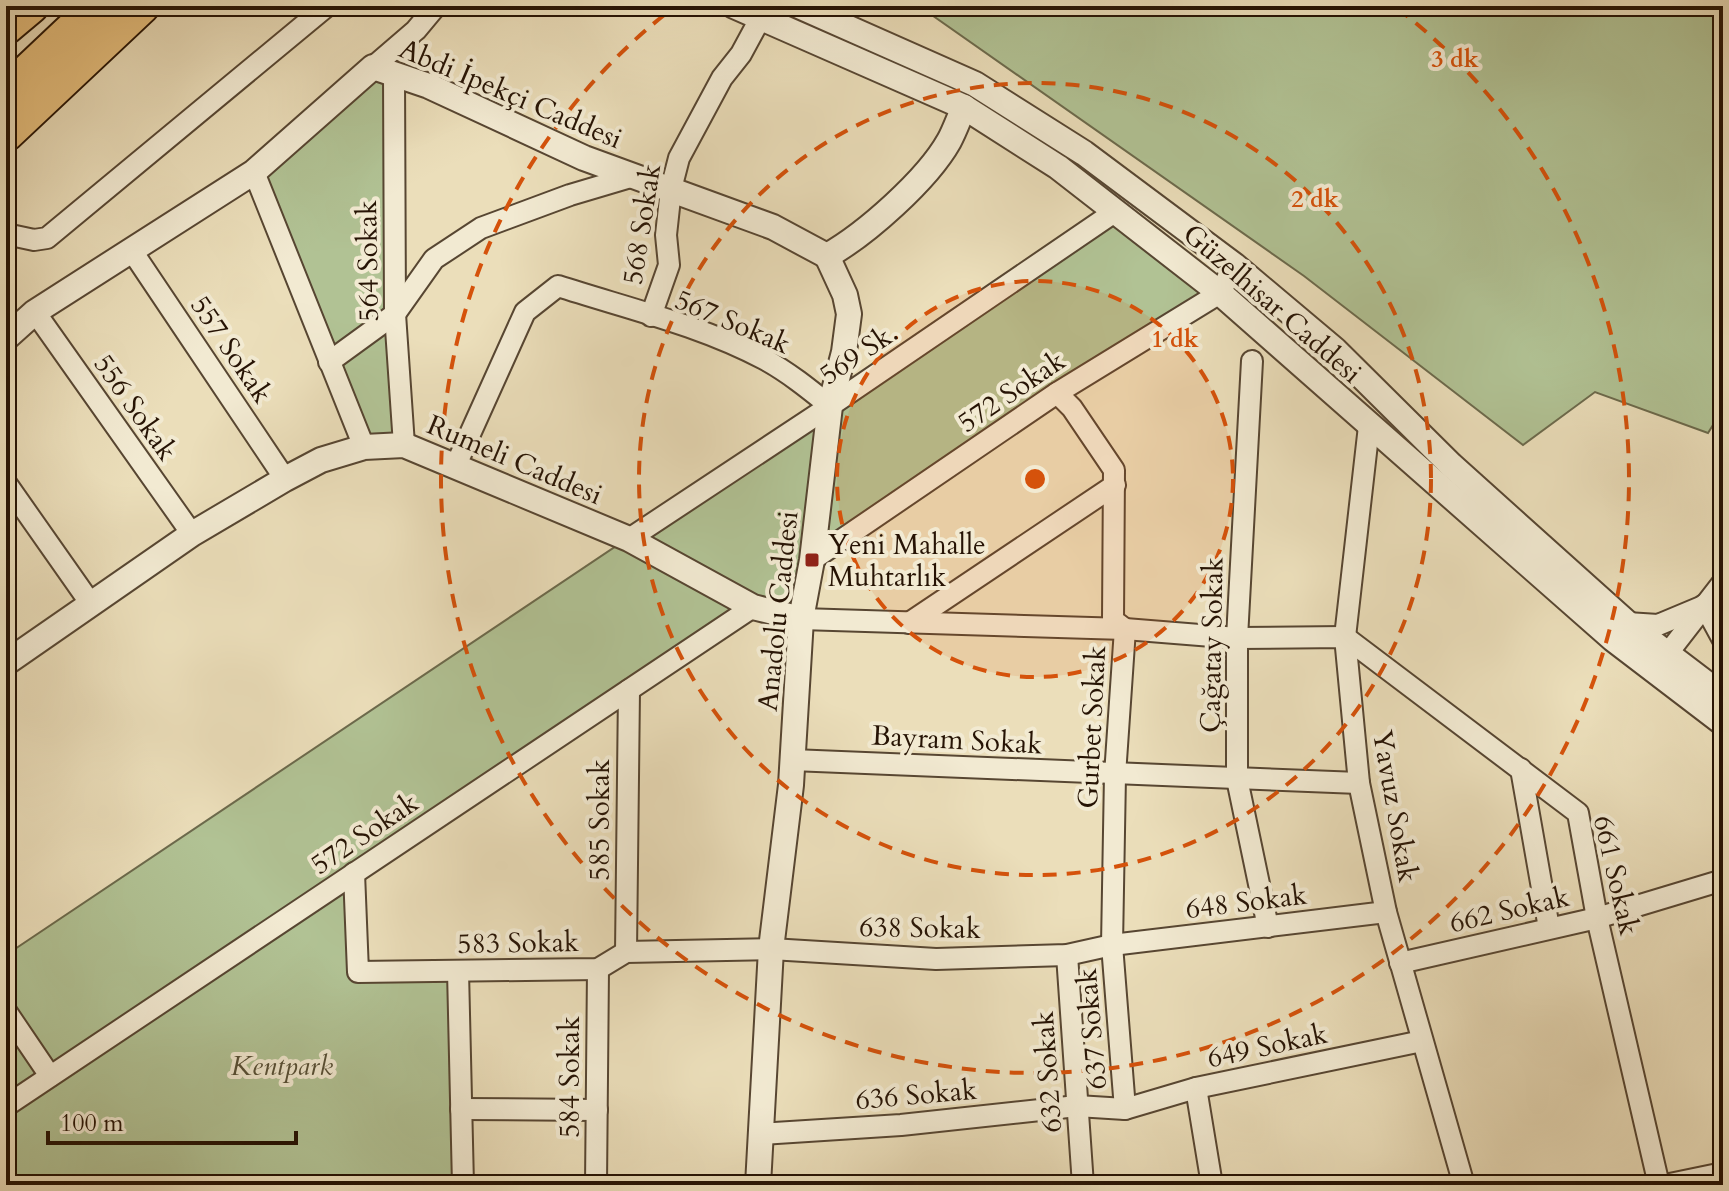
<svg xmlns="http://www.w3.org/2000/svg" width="1729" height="1191" font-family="Cardo,serif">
  <rect width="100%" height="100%" fill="#ebdeba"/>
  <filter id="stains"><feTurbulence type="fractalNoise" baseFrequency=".0025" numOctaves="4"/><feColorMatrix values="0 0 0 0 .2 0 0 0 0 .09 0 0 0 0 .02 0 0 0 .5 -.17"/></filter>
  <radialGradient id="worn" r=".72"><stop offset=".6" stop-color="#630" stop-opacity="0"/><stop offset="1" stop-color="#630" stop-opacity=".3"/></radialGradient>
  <!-- green -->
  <g fill="#b1c294" stroke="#6c6a4c" stroke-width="2">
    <path d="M919,6H1723V409L1708,433L1595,392L1523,445L1304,276Z"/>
    <path d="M373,67L394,75L404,445L364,447L254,172Z"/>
    <path d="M1116,211L1220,293L812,560L801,619L753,607L355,873L358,972L458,971L463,1185H6V955Z"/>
  </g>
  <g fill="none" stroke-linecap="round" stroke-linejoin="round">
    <!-- minor casing -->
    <g stroke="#574632" stroke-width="24">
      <g id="minor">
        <path d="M373,67L416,30L436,6"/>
        <path d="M394,75L395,314L404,445"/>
        <path d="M254,172L364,447"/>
        <path d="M6,234L34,240L47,238L327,6"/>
        <path d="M132,251L285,479"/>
        <path d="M35,312L192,534"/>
        <path d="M651,316L669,265L666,235L671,189L679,158L722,78L741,54L761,17"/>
        <path d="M1252,361L1237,638V779L1268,927"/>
        <path d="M329,362L395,314L434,259L481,228L570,195L634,176"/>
        <path d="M1057,393L1072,408L1114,470L1113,620L1125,629L1115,775L1112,945L1125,1109"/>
        <path d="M1369,426L1345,637L1359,783L1386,912L1464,1185"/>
        <path d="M456,465L525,312L558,286C626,308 700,325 764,359C788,372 809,389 830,406"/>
        <path d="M6,483L91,604"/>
        <path d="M629,539L830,406L1116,211"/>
        <path d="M812,560L1057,393L1220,293L1234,265"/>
        <path d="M1704,605L1723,640"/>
        <path d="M801,619L1125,629L1237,638L1345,637L1578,813L1597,918L1659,1185"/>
        <path d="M909,623L1115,485"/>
        <path d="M1627,623L1658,625L1701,607"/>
        <path d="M1668,653L1723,582"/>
        <path d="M792,760L1359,783"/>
        <path d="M1521,769L1549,928"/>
        <path d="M354,873L358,972L598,969L626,952L771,949L936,959L1067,955L1112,945L1386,912"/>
        <path d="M626,952L629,690"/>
        <path d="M1067,955L1083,1185"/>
        <path d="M1400,963L1597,918L1723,880"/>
        <path d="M458,971L463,1185"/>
        <path d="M6,1011L50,1076"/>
        <path d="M1196,1088L1212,1185"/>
        <path d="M6,1106L753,607"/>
        <path d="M461,1109L597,1110"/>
        <path d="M760,1134L901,1125L1077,1106L1125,1109L1196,1088L1422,1041"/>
        <path d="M596,1185L598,969"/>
        <path d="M1665,1185L1723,1173"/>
      </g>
    </g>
    <!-- tertiary casing -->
    <g stroke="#574632" stroke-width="28">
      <g id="tertiary">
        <path d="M734,6L964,107L1058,167L1220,293L1613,639L1723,723"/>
        <path d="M799,6L975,84L1084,153L1234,265L1335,350L1451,465L1627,623L1723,696"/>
        <path d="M827,256C866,234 927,180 949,141C955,130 959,118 964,107"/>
        <path d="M6,338L35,312L254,172L373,67L429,86L584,158L773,227L827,256"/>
        <path d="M6,663L192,534L285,479L321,460L364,447L404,445L629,539L753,607L801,619"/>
        <path d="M758,1185L771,949L791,785L801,619L812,560L830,406L844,352L849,314L845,295L827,256"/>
      </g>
    </g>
    <!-- trunk casing -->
    <g stroke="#261304" stroke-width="38">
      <g id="trunk">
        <path d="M6,27L31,6"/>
        <path d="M6,92L97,6"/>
        <path d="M6,134L142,6"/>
      </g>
    </g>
    <!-- minor -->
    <use href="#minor" stroke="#f2ead2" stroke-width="20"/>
    <!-- tertiary -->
    <use href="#tertiary" stroke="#f2ead2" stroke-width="24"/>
    <!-- trunk -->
    <use href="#trunk" stroke="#e6bf7d" stroke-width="34"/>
  </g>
  <!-- distance rings -->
  <circle cx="1035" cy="479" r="198" fill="#d5520b" fill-opacity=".12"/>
  <g fill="none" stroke="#d5520b" stroke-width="4" stroke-dasharray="14 10">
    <circle cx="1035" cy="479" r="198"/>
    <circle cx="1035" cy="479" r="396"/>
    <path d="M1397 8A594 594 0 1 1 673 8"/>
  </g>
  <!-- markers -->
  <rect fill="#8f2418" stroke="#f2ead2" stroke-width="3" x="804" y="552" width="16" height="16" rx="4"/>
  <g text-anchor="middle" stroke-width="8" stroke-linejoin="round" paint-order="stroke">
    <!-- street labels -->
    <g font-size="28" fill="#261304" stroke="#f2ead2">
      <text transform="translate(511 93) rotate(23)" y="10">Abdi İpekçi Caddesi</text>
      <text transform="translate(641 224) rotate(-81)" y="10">568 Sokak</text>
      <text transform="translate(367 261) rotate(-91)" y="10">564 Sokak</text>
      <text transform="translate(1273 303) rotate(41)" y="10">Güzelhisar Caddesi</text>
      <text transform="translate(733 321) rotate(23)" y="10">567 Sokak</text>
      <text transform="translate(232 349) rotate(56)" y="10">557 Sokak</text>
      <text transform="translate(858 353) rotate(-34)" y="10">569 Sk.</text>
      <text transform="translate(1011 391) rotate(-34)" y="10">572 Sokak</text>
      <text transform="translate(136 407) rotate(55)" y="10">556 Sokak</text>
      <text transform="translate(515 459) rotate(23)" y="10">Rumeli Caddesi</text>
      <text transform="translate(777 611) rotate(-84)" y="10">Anadolu Caddesi</text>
      <text transform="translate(1211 645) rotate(-89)" y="10">Çağatay Sokak</text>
      <text transform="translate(1091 727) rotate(-87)" y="10">Gurbet Sokak</text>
      <text transform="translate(957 739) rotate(3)" y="10">Bayram Sokak</text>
      <text transform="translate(1396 806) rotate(80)" y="10">Yavuz Sokak</text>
      <text transform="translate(599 820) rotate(-90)" y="10">585 Sokak</text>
      <text transform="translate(364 833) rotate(-34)" y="10">572 Sokak</text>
      <text transform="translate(1617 875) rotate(77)" y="10">661 Sokak</text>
      <text transform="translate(1246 901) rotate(-7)" y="10">648 Sokak</text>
      <text transform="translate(1509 909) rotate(-13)" y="10">662 Sokak</text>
      <text transform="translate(920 927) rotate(1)" y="10">638 Sokak</text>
      <text transform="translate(518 942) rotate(-1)" y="10">583 Sokak</text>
      <text transform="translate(1091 1029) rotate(-95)" y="10">637 Sokak</text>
      <text transform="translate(1267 1045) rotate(-12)" y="10">649 Sokak</text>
      <text transform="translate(1047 1072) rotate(-94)" y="10">632 Sokak</text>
      <text transform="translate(569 1077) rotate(-90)" y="10">584 Sokak</text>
      <text transform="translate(916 1094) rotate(-5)" y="10">636 Sokak</text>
    </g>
    <!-- poi labels -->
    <g font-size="28" fill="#261304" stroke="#f2ead2" text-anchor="start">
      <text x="828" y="554">Yeni Mahalle<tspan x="828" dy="32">Muhtarlık</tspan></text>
    </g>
    <!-- park labels -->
    <g font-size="28" font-style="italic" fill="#575036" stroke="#f2ead2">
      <text x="282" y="1075">Kentpark</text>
    </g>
  </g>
  <circle cx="1035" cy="479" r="12" fill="#d5520b" stroke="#f2ead2" stroke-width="4"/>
  <g font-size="24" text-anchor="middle" font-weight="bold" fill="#d5520b" stroke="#f2ead2" stroke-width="8" stroke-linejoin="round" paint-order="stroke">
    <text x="1455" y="67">3 dk</text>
    <text x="1315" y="207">2 dk</text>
    <text x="1175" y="347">1 dk</text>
  </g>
  <!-- margin -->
  <rect width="1729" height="1191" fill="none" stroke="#ebdeba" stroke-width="32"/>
  <rect x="8" y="8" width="1713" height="1175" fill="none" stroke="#261304" stroke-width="4"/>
  <rect x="16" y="16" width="1697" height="1159" fill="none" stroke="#261304" stroke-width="2"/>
  <!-- scale -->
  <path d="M48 1131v12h248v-12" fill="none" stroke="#261304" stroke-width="4"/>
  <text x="60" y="1131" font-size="24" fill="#261304" stroke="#f2ead2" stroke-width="6" paint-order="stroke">100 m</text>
  <rect width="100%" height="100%" filter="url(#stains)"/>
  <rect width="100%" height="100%" fill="url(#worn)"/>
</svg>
